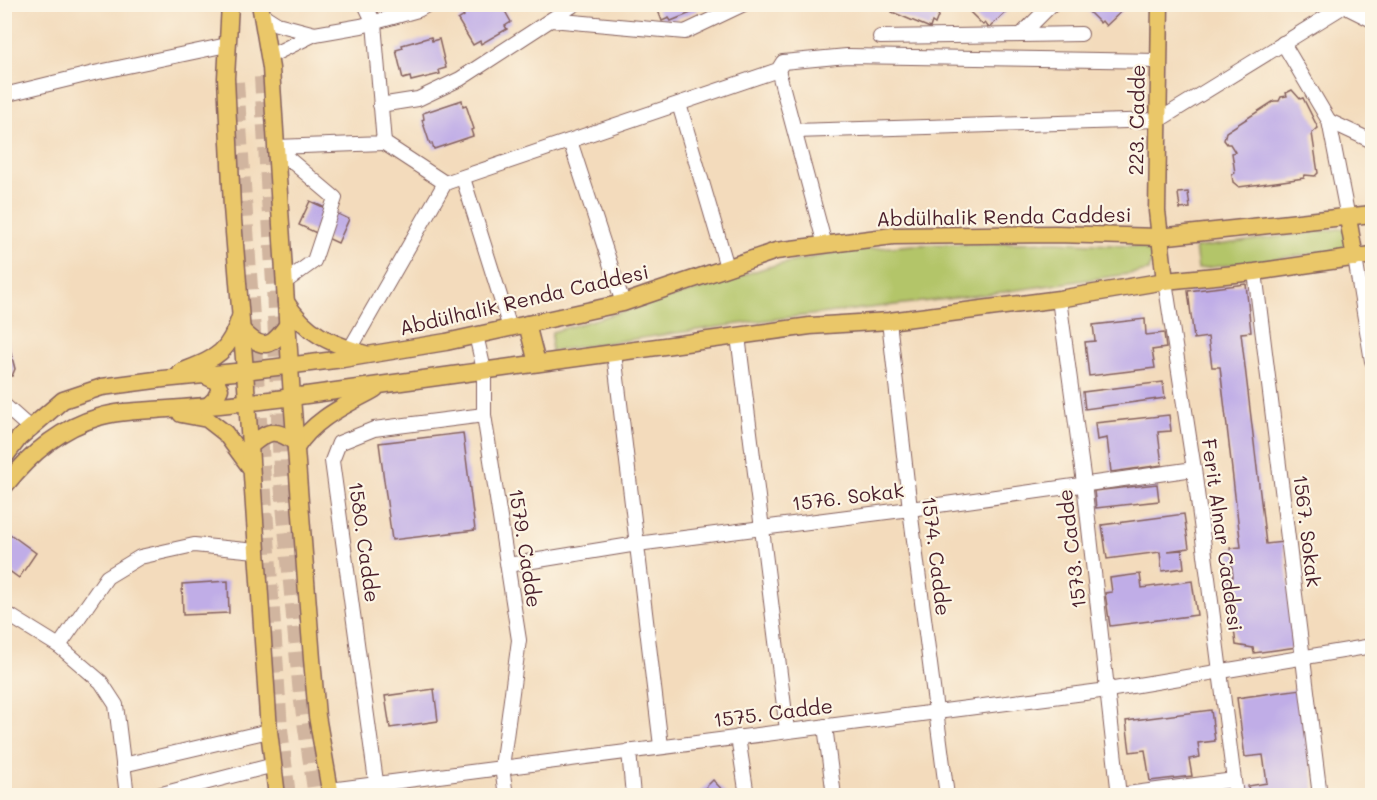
<svg xmlns="http://www.w3.org/2000/svg" width="1377" height="800" font-family="Mali,sans-serif">
  <rect width="100%" height="100%" fill="#fcf5e5"/>
  <filter id="ink" filterUnits="userSpaceOnUse"><feTurbulence type="fractalNoise" baseFrequency=".0167" numOctaves="2"/><feDisplacementMap in="SourceGraphic" scale="12" xChannelSelector="R" yChannelSelector="G"/><feConvolveMatrix kernelMatrix="1 2 1 2 8 2 1 2 1" color-interpolation-filters="sRGB"/></filter>
  <filter id="wash" filterUnits="userSpaceOnUse"><feTurbulence type="fractalNoise" baseFrequency=".008" numOctaves="4" result="noise"/><feDisplacementMap in="SourceGraphic" scale="24" xChannelSelector="R" yChannelSelector="G"/><feGaussianBlur stdDeviation="1.35" result="paint"/><feColorMatrix in="noise" values="0 0 0 0 0 0 0 0 0 0 0 0 0 0 0 0 0 1.4 0 .05"/><feComposite in="paint" operator="in"/></filter>
  <g filter="url(#wash)">
    <rect width="100%" height="100%" fill="#f3dbbc"/>
    <!-- green -->
    <g fill="#b3c569" stroke="#7e724a" stroke-width="1.5">
      <path d="M1345,228L1348,249L1198,269L1195,248Z"/>
      <path d="M1056,242L1147,247L1153,254L1149,271L981,295L767,320L551,351L552,332L706,287L768,267L844,251L913,245Z"/>
    </g>
    <g id="blocks">
      <!-- building -->
      <g fill="#c0ade7">
        <path d="M476,4H501L511,22L505,26L507,29L481,44L480,41L473,45L458,20L464,16L462,13Z"/>
        <path d="M890,4H943L935,24L932,22L930,28L892,12L894,6Z"/>
        <path d="M656,5H701L696,6L698,10L671,21L669,18L662,21Z"/>
        <path d="M968,5H1013L989,28L985,23L983,25L965,7Z"/>
        <path d="M1082,5H1128L1106,26L1102,21L1100,23Z"/>
        <path d="M431,37L432,41L439,39L446,68L439,70L440,74L411,81L410,77L403,79L396,50L403,48L402,45Z"/>
        <path d="M1292,90L1300,99L1303,98L1318,128L1312,133L1318,173L1315,176L1305,175L1304,178L1239,187L1233,182L1232,175L1235,173L1232,153L1235,152L1230,144H1227L1224,140L1226,132L1274,101H1279L1281,97L1287,96L1286,93Z"/>
        <path d="M462,100L463,106L466,105L474,129L471,130L473,136L434,149L432,143L430,144L422,120L424,119L423,113Z"/>
        <path d="M1188,192L1190,208L1180,209L1178,193Z"/>
        <path d="M310,201L349,219L338,243L299,225Z"/>
        <path d="M1246,284L1251,332L1241,333L1266,544L1283,542L1297,647L1254,653L1253,648L1236,645L1228,578L1233,577L1230,548L1241,547L1220,367H1212L1208,337L1194,339L1188,291Z"/>
        <path d="M1145,319L1146,335L1164,333L1166,348L1152,350L1155,368L1089,376L1085,342L1095,341L1093,325Z"/>
        <path d="M4,326L15,369L12,376H8L4,375Z"/>
        <path d="M1163,382L1165,398L1085,409L1083,392Z"/>
        <path d="M1169,415L1171,431L1158,432L1162,465L1111,472L1107,438L1097,440L1095,423Z"/>
        <path d="M463,433L475,530L392,540L379,443Z"/>
        <path d="M1157,484L1159,501L1096,508L1094,491Z"/>
        <path d="M1184,514L1189,548L1168,551L1182,550L1184,568L1162,571L1160,552L1107,559L1102,525Z"/>
        <path d="M10,534L36,553L19,578L4,567V541Z"/>
        <path d="M1140,574L1142,588L1192,581L1197,615L1110,626L1105,593L1112,592L1110,578Z"/>
        <path d="M228,581L229,613L183,615L182,584Z"/>
        <path d="M434,689L438,721L390,728L385,696Z"/>
        <path d="M1301,689L1315,796H1250L1248,786L1267,783L1263,755L1245,757L1237,698Z"/>
        <path d="M1211,710L1215,741L1198,743L1200,757L1189,759L1192,776L1150,781L1145,750L1130,752L1126,721Z"/>
        <path d="M713,780L728,796H697Z"/>
      </g>
    </g>
  </g>
  <g filter="url(#ink)">
    <use href="#blocks" fill-opacity="0" stroke="#85615e" stroke-width="1.5"/>
    <g fill="none" stroke-linecap="round" stroke-linejoin="round">
      <!-- major-tunnel -->
      <g stroke="#d1b59f" stroke-width="16" stroke-dasharray="16 8" stroke-linecap="butt">
        <path d="M262,77L274,285L281,471L301,695L316,796"/>
        <path d="M236,82L280,729L288,796"/>
      </g>
      <!-- minor casing -->
      <g stroke="#85615e" stroke-width="16">
        <g id="minor">
          <path d="M1052,4L1021,35L1081,34"/>
          <path d="M263,15L277,24L315,34"/>
          <path d="M551,20L685,32L744,4"/>
          <path d="M880,37L1021,35"/>
          <path d="M1283,43L1329,121L1348,218"/>
          <path d="M270,56L315,34L361,26L418,10L429,4"/>
          <path d="M778,70L825,245"/>
          <path d="M4,95L94,73L227,45"/>
          <path d="M679,104L727,267"/>
          <path d="M380,105L418,99L460,79L575,4"/>
          <path d="M1329,121L1372,141"/>
          <path d="M795,131L1159,120L1344,6L1372,20"/>
          <path d="M570,141L623,303"/>
          <path d="M384,143L445,183L778,70L783,62L847,56L1159,61"/>
          <path d="M276,147L384,143L374,23L365,4"/>
          <path d="M277,149L335,198L314,261L285,282"/>
          <path d="M463,178L510,328"/>
          <path d="M1355,258L1372,361"/>
          <path d="M1255,272L1320,796"/>
          <path d="M1165,281L1194,469L1236,796"/>
          <path d="M1059,299L1084,483L1119,796"/>
          <path d="M889,321L910,509L947,796"/>
          <path d="M476,335L484,370V415L519,640L502,767L506,796"/>
          <path d="M738,336L787,730"/>
          <path d="M350,349L445,183"/>
          <path d="M614,353L661,746"/>
          <path d="M4,405L31,429"/>
          <path d="M508,565L637,544L910,509L1194,469"/>
          <path d="M4,612L59,646L101,682L116,705L127,796"/>
          <path d="M59,646L107,577L140,557L194,545L256,551"/>
          <path d="M825,726L834,796"/>
          <path d="M738,737L747,796"/>
          <path d="M629,751L633,796"/>
          <path d="M123,765L269,731"/>
          <path d="M330,790L1108,690L1372,646"/>
          <path d="M4,793L8,796"/>
          <path d="M1119,795L1234,780"/>
          <path d="M154,796L274,765"/>
          <path d="M378,796L332,461L339,443L374,429L484,415"/>
        </g>
      </g>
      <!-- major casing -->
      <g stroke="#85615e" stroke-width="19">
        <g id="major">
          <path d="M1160,4L1157,211L1165,281"/>
          <path d="M1348,218L1355,258"/>
          <path d="M286,302C306,334 330,343 365,354"/>
          <path d="M527,324L537,363"/>
          <path d="M242,330C263,352 272,347 288,324"/>
          <path d="M181,372C215,358 228,355 240,317"/>
          <path d="M204,375L216,381L220,389L215,399L208,406"/>
          <path d="M181,414L207,419L225,433L250,467"/>
          <path d="M250,446C269,430 274,428 295,442"/>
          <path d="M296,448C315,418 345,406 375,389"/>
          <path d="M4,458L19,438L63,400L102,387L163,379L245,371L232,207L226,78L230,4"/>
          <path d="M4,487C29,455 60,428 99,417C121,410 146,411 168,409C210,406 251,403 292,397L271,68L260,4"/>
          <path d="M277,796L269,731L245,371L343,359L446,342L623,303L776,251L893,236L1056,234L1159,237L1372,214"/>
          <path d="M331,796L317,716L312,659L292,397L810,326L889,321L1059,299L1165,281L1255,272L1372,255"/>
        </g>
      </g>
      <!-- minor -->
      <use href="#minor" stroke="#fff" stroke-width="14"/>
      <!-- major -->
      <use href="#major" stroke="#eac769" stroke-width="16"/>
    </g>
  </g>
  <g text-anchor="middle" stroke-width="4.5" stroke-linejoin="round" paint-order="stroke">
    <!-- street labels -->
    <g font-size="20" fill="#4a1f2b" stroke="#fcf5e5">
      <text transform="translate(1137 120) rotate(-89)" y="7">223. Cadde</text>
      <text transform="translate(1004 217) rotate(-1)" y="7">Abdülhalik Renda Caddesi</text>
      <text transform="translate(524 300) rotate(-13)" y="7">Abdülhalik Renda Caddesi</text>
      <text transform="translate(848 497) rotate(-7)" y="7">1576. Sokak</text>
      <text transform="translate(1307 531) rotate(83)" y="7">1567. Sokak</text>
      <text transform="translate(1222 535) rotate(82)" y="7">Ferit Alnar Caddesi</text>
      <text transform="translate(364 542) rotate(82)" y="7">1580. Cadde</text>
      <text transform="translate(525 548) rotate(81)" y="7">1579. Cadde</text>
      <text transform="translate(1072 549) rotate(-97)" y="7">1573. Cadde</text>
      <text transform="translate(936 556) rotate(83)" y="7">1574. Cadde</text>
      <text transform="translate(773 713) rotate(-7)" y="7">1575. Cadde</text>
    </g>
  </g>
  <!-- margin -->
  <rect width="1377" height="800" fill="none" stroke="#fcf5e5" stroke-width="24"/>
</svg>
